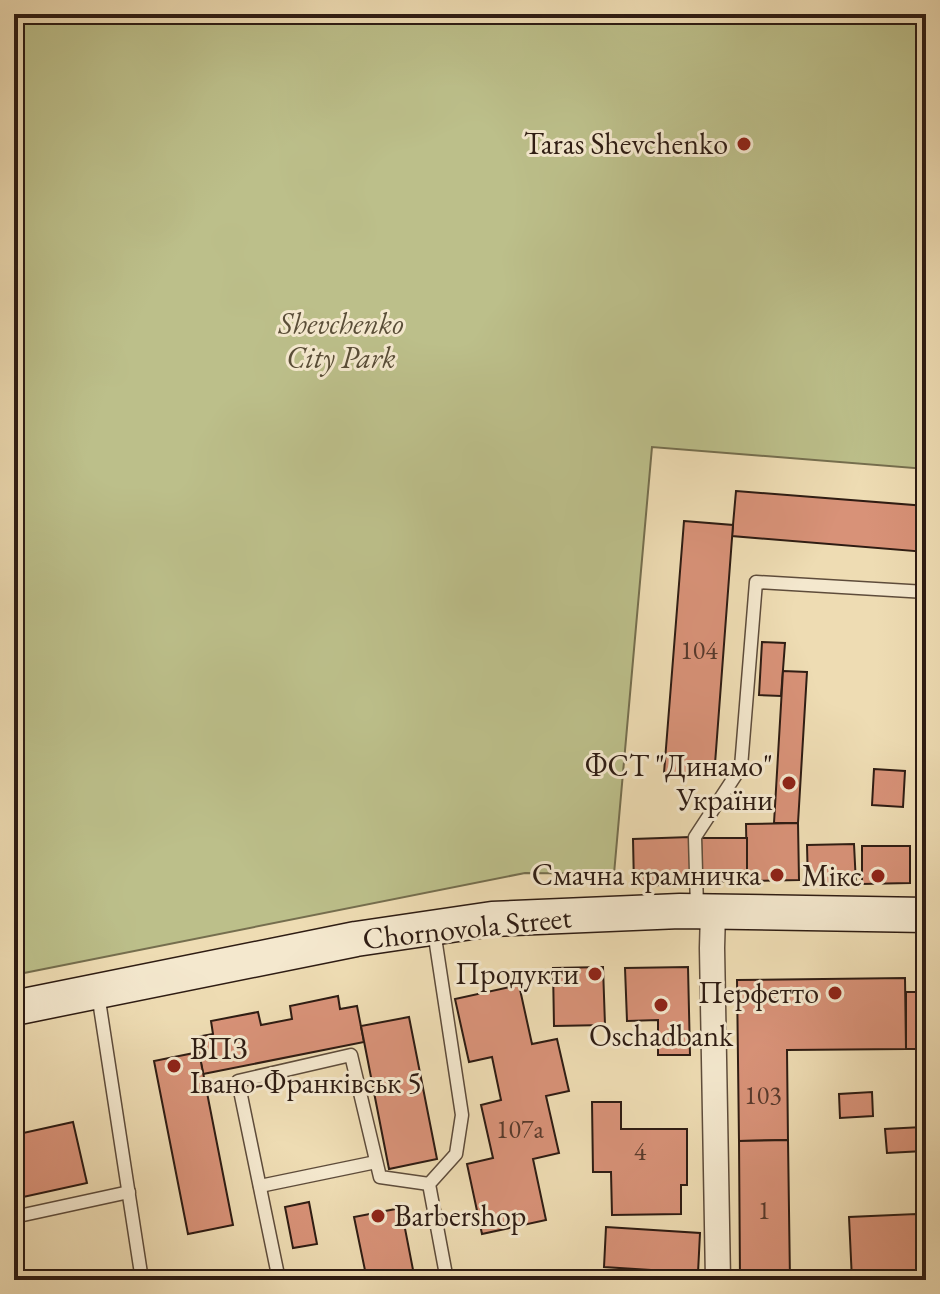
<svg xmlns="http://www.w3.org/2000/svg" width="940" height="1294" font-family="'EB Garamond',serif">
  <rect width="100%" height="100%" fill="#eedcb3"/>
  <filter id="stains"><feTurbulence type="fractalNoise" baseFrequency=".0025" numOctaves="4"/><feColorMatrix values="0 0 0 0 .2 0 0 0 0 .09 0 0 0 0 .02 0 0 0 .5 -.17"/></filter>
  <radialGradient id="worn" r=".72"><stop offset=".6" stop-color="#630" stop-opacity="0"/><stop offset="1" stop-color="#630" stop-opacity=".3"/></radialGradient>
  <!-- green -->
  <path fill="#bcbf8a" stroke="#756e4e" stroke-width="2" d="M14,14H926V469L652,447L614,874L525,873L14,975Z"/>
  <!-- building -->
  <g fill="#d89278" stroke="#2e1c13" stroke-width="2">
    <path d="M736,491L926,506V552L732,536Z"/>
    <path d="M684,521L733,525L714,777L664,773Z"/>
    <path d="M762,642L785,643L781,696L759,695Z"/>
    <path d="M783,671L807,672L798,823H774Z"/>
    <path d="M874,769L905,771L903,807L872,805Z"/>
    <path d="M798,823L799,880L747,881L746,824Z"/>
    <path d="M690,837L691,884L634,886L633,839Z"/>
    <path d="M701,838H747V881L702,882Z"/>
    <path d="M854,844L856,884L808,885L807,845Z"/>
    <path d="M862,846H910V883L862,884Z"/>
    <path d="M603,967L605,1025L554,1026L553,968Z"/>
    <path d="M688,967L690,1055H658V1020L627,1021L625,968Z"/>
    <path d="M905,978L906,1049L787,1050L788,1140L739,1141L737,980Z"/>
    <path d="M519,985L532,1044L557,1039L569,1091L546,1096L559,1153L533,1159L546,1220L482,1234L467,1164L493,1158L481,1105L501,1100L492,1057L469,1062L455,999Z"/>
    <rect x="906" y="992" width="20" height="57"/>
    <path d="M338,996L340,1009L357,1006L364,1042L203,1074L196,1037L213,1034L211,1021L258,1012L261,1025L292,1019L290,1006Z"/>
    <path d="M409,1017L437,1159L389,1169L361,1026Z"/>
    <path d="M199,1052L233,1225L188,1234L154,1061Z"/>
    <path d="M872,1092L873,1116L840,1118L839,1094Z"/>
    <path d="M592,1102H621V1129H687V1185H681V1214L612,1215L611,1172H593Z"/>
    <path d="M73,1122L87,1183L14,1199V1135Z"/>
    <path d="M922,1127L924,1151L887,1153L885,1129Z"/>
    <path d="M788,1140L790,1280H740L739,1141Z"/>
    <path d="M309,1202L317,1244L293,1248L285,1207Z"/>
    <path d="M401,1208L415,1280H367L354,1217Z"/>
    <path d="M916,1214L920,1280H852L849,1217Z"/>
    <path d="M606,1227L700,1233L698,1273L604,1267Z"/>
  </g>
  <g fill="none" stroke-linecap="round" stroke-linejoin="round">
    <!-- service casing -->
    <g stroke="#5e4c3b" stroke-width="15">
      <g id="service">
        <path d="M697,908L695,837L741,767L756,582L926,592"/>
        <path d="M434,931L462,1115L456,1154L429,1184L447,1280"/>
        <path d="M98,994L142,1280"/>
        <path d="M260,1186L376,1162"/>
        <path d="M14,1217L129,1192"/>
        <path d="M279,1280L238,1081L351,1055L380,1177L429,1184"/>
      </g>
    </g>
    <!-- minor casing -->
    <g stroke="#5e4c3b" stroke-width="27">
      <path id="minor" d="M713,912L712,948L718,1280"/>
    </g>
    <!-- secondary casing -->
    <g stroke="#2e1c13" stroke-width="37">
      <path id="secondary" d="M14,1008L356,939L492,919L680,911L926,915"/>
    </g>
    <!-- service -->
    <use href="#service" stroke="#f4e8ce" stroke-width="12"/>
    <!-- minor -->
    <use href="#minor" stroke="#f4e8ce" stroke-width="24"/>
    <!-- secondary -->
    <use href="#secondary" stroke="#f4e8ce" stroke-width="34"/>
  </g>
  <!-- markers -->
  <g fill="#8f2418" stroke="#f4e8ce" stroke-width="3">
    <circle cx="744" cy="144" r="8"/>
    <circle cx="789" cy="783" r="8"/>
    <circle cx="777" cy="875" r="8"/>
    <circle cx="878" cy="876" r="8"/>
    <circle cx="595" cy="974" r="8"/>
    <circle cx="835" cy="993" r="8"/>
    <circle cx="661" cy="1005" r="8"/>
    <circle cx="174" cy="1066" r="8"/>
    <circle cx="378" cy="1216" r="8"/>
  </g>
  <g text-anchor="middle" stroke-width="6" stroke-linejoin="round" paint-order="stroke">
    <!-- number labels -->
    <g font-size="26" fill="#583a2c">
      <text x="699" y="659">104</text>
      <text x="763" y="1104">103</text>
      <text x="520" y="1138">107а</text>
      <text x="640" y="1160">4</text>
      <text x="764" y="1219">1</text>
    </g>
    <!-- poi labels -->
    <g font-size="30" fill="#2e1c13" stroke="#f4e8ce" text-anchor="end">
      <text x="728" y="154">Taras Shevchenko</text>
      <text x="773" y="776">ФСТ "Динамо"<tspan x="773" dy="34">України</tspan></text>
      <text x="761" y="885">Смачна крамничка</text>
      <text x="862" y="886">Мікс</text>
      <text x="579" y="984">Продукти</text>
      <text x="819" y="1003">Перфетто</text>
      <text x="661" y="1046" text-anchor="middle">Oschadbank</text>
      <text x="190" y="1059" text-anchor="start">ВПЗ<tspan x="190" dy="34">Івано-Франківськ 5</tspan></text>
      <text x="394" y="1226" text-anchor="start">Barbershop</text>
    </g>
    <!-- park labels -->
    <g font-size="30" font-style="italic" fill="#594d37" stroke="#f4e8ce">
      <text x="341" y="334">Shevchenko<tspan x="341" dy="34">City Park</tspan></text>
    </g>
    <!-- street labels -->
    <g font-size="30" fill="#2e1c13" stroke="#f4e8ce">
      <text transform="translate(467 928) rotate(-6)" y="10">Chornovola Street</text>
    </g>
  </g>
  <!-- margin -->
  <rect width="940" height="1294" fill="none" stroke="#eedcb3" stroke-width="48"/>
  <rect x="16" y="16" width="908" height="1262" fill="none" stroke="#2e1c13" stroke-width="4"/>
  <rect x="24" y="24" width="892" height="1246" fill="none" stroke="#2e1c13" stroke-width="2"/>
  <rect width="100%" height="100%" filter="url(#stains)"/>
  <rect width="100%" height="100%" fill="url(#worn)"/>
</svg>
